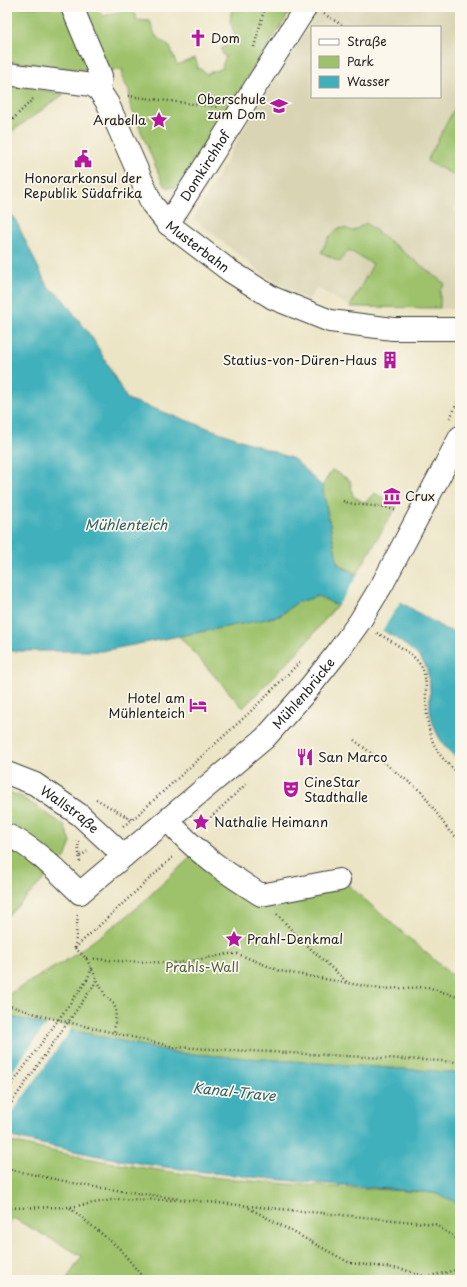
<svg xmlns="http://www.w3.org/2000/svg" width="467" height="1287" font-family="'Playpen Sans',sans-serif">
  <rect width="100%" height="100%" fill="#fbf7ec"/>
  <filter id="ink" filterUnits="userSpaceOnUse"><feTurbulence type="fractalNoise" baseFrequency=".025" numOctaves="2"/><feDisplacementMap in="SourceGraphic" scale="8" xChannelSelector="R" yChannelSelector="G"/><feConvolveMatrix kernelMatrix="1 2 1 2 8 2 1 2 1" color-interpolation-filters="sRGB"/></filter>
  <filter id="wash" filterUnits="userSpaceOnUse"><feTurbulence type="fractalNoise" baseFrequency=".012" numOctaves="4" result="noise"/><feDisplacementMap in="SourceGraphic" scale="16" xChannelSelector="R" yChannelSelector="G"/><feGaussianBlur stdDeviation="0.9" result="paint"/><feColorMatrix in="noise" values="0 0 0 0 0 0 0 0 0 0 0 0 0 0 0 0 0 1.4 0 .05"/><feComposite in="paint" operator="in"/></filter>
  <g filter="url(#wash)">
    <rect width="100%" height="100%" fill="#ebe4c5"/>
    <!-- built -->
    <path fill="#d9d4b4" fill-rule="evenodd" d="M322,7H460V200L453,210L460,216V309L350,307L317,288L308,301L263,274L194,219L253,113ZM312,27H440V97H312Z"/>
    <!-- green -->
    <g fill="#9ec26c" stroke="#5d6f44">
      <path d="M7,7H92L104,16L132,7L137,20L150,21L155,35L170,47L177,65L195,58L198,66L196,69L199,68L208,75V73L223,68L222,66L226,56L223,55L221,48L237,41L230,22L232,7H289L290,12L177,187L168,188L163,184L130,105L129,90L122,78L123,70L88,71L7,61Z"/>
      <path d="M7,84L64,94L7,135Z"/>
      <path d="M454,109L460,112V172L458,177L427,161Z"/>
      <path d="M366,223L445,284L440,290V308L350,307L373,264L348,250L340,262L321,252L329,237L337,229L344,228L353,231Z"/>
      <path d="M332,470L350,480L353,496L365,503L374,493L397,505L357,574L338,564L322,486Z"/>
      <path d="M318,596L337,605L305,644L243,708L179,636L280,616L296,603Z"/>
      <path d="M7,791L22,797L64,825L71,842L65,858L7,917Z"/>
      <path d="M194,854L262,902L348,885L455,978L460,972V1073L177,1053L7,1016V995L70,958L131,913Z"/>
      <path d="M7,1141C94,1162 184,1176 274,1183C327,1187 381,1189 434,1193L452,1200L460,1206V1280H66L82,1256L13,1218L7,1226Z"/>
    </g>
    <!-- water -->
    <g fill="#41b0bc" stroke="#2e666c">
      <path d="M7,208L17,223L47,286L62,298L93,339L127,399L294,459L322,486L338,564L445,629L460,634V761C443,748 431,728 430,707C430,693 431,677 425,665C414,642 342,608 318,596L296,603L280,615L262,620L102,651H7Z"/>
      <path d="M7,1016L177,1053L460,1073V1206L452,1200L434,1193C345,1185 254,1179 165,1167C112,1160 59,1148 7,1136Z"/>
    </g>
    <!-- pier -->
    <g fill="#ebe4c5">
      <path d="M359,573L401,601L382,631L337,607Z"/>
      <path d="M47,1023L72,1028L7,1120V1079Z"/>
    </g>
  </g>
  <g filter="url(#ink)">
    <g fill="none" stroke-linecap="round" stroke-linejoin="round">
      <!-- minor casing -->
      <g stroke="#3b3a35" stroke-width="24">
        <g id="minor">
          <path d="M72,7L101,76L99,90"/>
          <path id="s1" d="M7,74L92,85L99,90L108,104L152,204L168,224L230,271L273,298L330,321L393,329H460"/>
          <path id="s2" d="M168,224L306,7"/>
          <path d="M168,820C196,853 225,872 261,895L339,880"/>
          <path d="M7,835C33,846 59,873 80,893"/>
          <path id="s3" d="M124,856L265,738L305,693L337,653L360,621L383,583L460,437"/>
        </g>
      </g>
      <!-- major casing -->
      <g stroke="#3b3a35" stroke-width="24">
        <g id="major">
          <path id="s4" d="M7,773L35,784L80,815L124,856L80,893"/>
        </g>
      </g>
      <!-- path -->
      <g stroke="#3b3a35" stroke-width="2.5" stroke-dasharray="1 3" stroke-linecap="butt">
        <path d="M324,14L345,27"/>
        <path d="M254,47L265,7"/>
        <path d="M128,96L218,107"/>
        <path d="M7,125L33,99"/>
        <path d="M450,418L460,398"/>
        <path d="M343,501C361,508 380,503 397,511"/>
        <path d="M377,633C389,640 414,653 421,666C426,674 426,686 426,696C427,731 430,752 460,774"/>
        <path d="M354,740L422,792L449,831L460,840"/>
        <path d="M96,799L132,820"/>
        <path d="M123,826L132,820L248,714L301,661"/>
        <path d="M202,826L246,784"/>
        <path d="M78,841L80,864"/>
        <path d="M80,856L88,851"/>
        <path d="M277,914L296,935L348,983"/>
        <path d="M75,948L174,856"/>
        <path d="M75,948L78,913"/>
        <path d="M75,948L86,958L106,997L114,1004L116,1011L114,1033"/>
        <path d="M86,958L118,961L179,963L229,954H238L280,971L381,989L428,987L460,998"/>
        <path d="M87,980L92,968"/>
        <path d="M94,985L97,978"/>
        <path d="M7,1005L46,1017L174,1047L460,1062"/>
        <path d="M7,1169L88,1186L187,1200L435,1224L460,1241"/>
        <path d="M7,1208L70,1207L118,1199L176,1200"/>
        <path d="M70,1208L119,1248L145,1280"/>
        <path d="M249,1208L350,1263L402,1269L426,1277L429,1280"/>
        <path d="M426,1277L460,1269"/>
      </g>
      <!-- minor -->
      <use href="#minor" stroke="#fff" stroke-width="22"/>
      <!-- major -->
      <use href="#major" stroke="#fff" stroke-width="22"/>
      <!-- path-bridge -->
      <g stroke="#3b3a35" stroke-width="2.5" stroke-dasharray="1 3" stroke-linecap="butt">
        <path d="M7,1091L87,980"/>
        <path d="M7,1109L94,985"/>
      </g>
    </g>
  </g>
  <!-- icons -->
  <defs>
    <g id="church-bare" transform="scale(1.38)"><path d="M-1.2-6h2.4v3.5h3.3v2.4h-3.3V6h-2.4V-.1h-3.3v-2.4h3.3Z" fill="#b5179e" stroke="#fbf7ec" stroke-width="2.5" paint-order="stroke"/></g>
    <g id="school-bare" transform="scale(1.38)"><path d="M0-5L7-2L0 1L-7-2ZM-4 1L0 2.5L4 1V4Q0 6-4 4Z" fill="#b5179e" stroke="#fbf7ec" stroke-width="2.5" paint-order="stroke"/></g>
    <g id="sight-bare" transform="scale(1.38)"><path d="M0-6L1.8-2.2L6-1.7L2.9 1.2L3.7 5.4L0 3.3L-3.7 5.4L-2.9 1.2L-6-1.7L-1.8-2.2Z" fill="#b5179e" stroke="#fbf7ec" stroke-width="2.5" paint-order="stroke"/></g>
    <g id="civic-bare" transform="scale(1.38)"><path d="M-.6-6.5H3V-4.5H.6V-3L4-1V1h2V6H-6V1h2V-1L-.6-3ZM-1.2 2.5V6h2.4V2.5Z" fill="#b5179e" stroke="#fbf7ec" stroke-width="2.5" paint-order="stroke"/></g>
    <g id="building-bare" transform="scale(1.38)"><path d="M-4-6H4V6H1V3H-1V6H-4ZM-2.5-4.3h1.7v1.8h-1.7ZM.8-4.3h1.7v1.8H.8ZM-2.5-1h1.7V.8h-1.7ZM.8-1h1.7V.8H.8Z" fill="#b5179e" stroke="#fbf7ec" stroke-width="2.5" paint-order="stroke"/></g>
    <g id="museum-bare" transform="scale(1.38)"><path d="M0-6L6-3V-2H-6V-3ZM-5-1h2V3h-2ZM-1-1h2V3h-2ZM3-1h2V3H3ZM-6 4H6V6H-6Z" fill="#b5179e" stroke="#fbf7ec" stroke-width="2.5" paint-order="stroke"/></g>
    <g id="hotel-bare" transform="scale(1.38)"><path d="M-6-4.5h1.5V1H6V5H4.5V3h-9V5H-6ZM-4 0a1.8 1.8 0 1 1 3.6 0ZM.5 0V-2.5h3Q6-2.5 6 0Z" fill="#b5179e" stroke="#fbf7ec" stroke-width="2.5" paint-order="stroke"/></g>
    <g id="restaurant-bare" transform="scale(1.38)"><path d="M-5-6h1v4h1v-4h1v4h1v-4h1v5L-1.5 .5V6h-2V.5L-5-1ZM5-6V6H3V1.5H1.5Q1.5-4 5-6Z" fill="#b5179e" stroke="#fbf7ec" stroke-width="2.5" paint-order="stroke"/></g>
    <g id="theatre-bare" transform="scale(1.38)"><path d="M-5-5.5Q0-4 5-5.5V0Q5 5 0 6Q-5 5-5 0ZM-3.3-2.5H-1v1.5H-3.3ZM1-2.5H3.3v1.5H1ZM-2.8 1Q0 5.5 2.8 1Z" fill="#b5179e" stroke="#fbf7ec" stroke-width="2.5" paint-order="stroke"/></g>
  </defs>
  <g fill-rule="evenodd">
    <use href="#church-bare" x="198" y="38"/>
    <use href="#school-bare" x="279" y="106"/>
    <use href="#sight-bare" x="159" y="120"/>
    <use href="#civic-bare" x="83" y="159"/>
    <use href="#building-bare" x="390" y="360"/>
    <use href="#museum-bare" x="392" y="496"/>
    <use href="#hotel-bare" x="198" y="705"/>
    <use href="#restaurant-bare" x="305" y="757"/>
    <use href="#theatre-bare" x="291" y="789"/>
    <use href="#sight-bare" x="201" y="822"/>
    <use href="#sight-bare" x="234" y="939"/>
  </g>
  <g text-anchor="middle" stroke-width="3.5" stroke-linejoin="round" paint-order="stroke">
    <!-- poi labels -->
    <g font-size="13" fill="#1c1c1c" stroke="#fbf7ec" text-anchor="start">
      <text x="211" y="43">Dom</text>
      <text x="266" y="104" text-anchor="end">Oberschule<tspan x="266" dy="15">zum Dom</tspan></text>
      <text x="146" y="125" text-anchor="end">Arabella</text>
      <text x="83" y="183" text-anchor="middle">Honorarkonsul der<tspan x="83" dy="15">Republik Südafrika</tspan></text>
      <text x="377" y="365" text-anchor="end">Statius-von-Düren-Haus</text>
      <text x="405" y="501">Crux</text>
      <text x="185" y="703" text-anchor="end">Hotel am<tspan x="185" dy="15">Mühlenteich</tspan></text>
      <text x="318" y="762">San Marco</text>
      <text x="304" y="787">CineStar<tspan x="304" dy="15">Stadthalle</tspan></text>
      <text x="214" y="827">Nathalie Heimann</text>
      <text x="247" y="944">Prahl-Denkmal</text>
    </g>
    <!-- street labels -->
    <g font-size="13" fill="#1c1c1c" stroke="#fbf7ec">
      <text dy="5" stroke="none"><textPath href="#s2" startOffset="69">Domkirchhof</textPath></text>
      <text dy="5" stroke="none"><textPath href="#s1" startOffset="283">Musterbahn</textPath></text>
      <text dy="5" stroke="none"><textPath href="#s3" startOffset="243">Mühlenbrücke</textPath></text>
      <text dy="5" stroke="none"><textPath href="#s4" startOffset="73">Wallstraße</textPath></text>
    </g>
    <!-- park labels -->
    <g font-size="13" fill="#505e3c" stroke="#fbf7ec">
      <text x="202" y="972">Prahls-Wall</text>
    </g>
    <!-- water labels -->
    <g font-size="14" font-style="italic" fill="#2d5f64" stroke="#fbf7ec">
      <text x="126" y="530">Mühlenteich</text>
      <text transform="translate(234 1092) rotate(6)" y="5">Kanal-Trave</text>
    </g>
  </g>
  <!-- margin -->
  <rect width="467" height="1287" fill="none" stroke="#fbf7ec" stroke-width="24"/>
  <!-- legend -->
  <rect x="311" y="26" width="130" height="72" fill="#fbf7ec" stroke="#a29f99"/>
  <rect x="319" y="39" width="20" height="6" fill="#ffffff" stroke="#a29f99"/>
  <text x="347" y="46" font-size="12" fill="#1c1c1c">Straße</text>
  <rect x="319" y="56" width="20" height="12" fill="#9ec26c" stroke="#a29f99"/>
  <text x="347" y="66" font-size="12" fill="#1c1c1c">Park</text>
  <rect x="319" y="76" width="20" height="12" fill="#41b0bc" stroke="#a29f99"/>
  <text x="347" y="86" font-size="12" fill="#1c1c1c">Wasser</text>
</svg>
